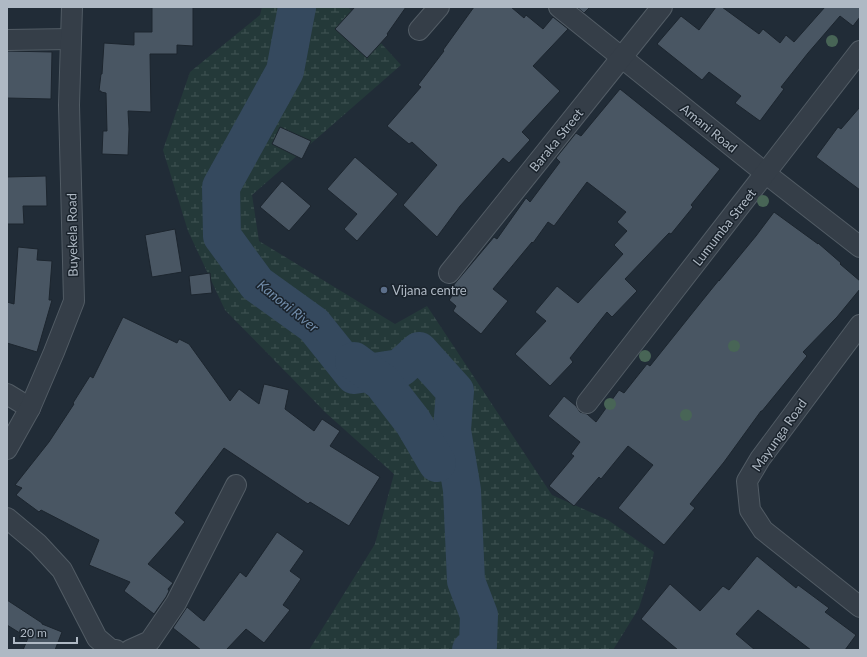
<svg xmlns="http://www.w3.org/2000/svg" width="867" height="657" font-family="Lato,sans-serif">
  <defs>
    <pattern id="wetland-marsh" width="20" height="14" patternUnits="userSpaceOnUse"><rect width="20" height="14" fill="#243939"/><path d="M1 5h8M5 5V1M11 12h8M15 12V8" fill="none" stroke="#415454"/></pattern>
  </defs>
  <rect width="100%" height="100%" fill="#212c37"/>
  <!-- wetland -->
  <path fill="url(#wetland-marsh)" d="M262,7H348L401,65L252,195L259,241L395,324L427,306L552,495L608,520L654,552L649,576L639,608L613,650H309L375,544L394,474L326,413L225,310L188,231L163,150L190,72L260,15Z"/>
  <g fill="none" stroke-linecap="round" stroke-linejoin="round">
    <!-- river -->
    <g stroke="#35495e" stroke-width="38">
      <path d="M297,7L285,71L221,187L222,236L257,284L314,325L354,375L400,368L419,351L455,391L452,430L462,490L466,581L479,615L478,646L471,650"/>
      <path d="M354,361L382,382L413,422L437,463"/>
    </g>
  </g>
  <!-- building -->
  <g fill="#495663" stroke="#1c252e">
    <path d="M152,7H193V46L177,45V54H150L151,112L128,111L129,129L128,155L102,154L103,131H107L106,93L101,92V91H99L101,74H102L104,43L134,45V32H152Z"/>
    <path d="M355,7H406L387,34L388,35L367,58L335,29Z"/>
    <path d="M474,7H511L524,18L526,15L543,29L553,17L568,29L533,66L560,91L522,132L530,140L509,163L503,158L460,206L437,237L403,205L437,165L412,142L409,144L387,126L421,87L418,85L444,51L443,50Z"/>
    <path d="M577,7H590L584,13Z"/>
    <path d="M716,7H722L759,34L763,29L780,43L786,35L794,42L825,7H860V17L853,26L840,16L808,53L781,87L784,89L760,121L735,103L741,96L709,72L702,80L657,44L681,16L699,30Z"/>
    <path d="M7,51L52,52L51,99L7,98Z"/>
    <path d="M620,89L720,169L691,205L693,207L671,234L669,233L625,279L637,291L612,317L607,312L570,358L573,362L550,386L515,354L546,321L535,312L557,286L578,303L623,254L614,245L627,231L617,222L626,212L587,182L554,226L548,222L533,243L532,242L493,289L508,301L481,334L453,311L456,306L449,300L456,291L452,287L494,237L497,239L526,198L530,202L560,162L556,158L576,133L581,136Z"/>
    <path d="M860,107V190L816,157L838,127L841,129Z"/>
    <path d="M280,127L311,141L302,159L272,144Z"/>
    <path d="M355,157L398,194L357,241L344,229L357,214L327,189Z"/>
    <path d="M46,176L47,206H23L24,224H7V177Z"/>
    <path d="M282,181L311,206L289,231L260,207Z"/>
    <path d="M774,212L818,244V243L841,263L840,264L860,281V289L837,317L803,352L807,356L762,411H761L724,462L690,504L695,508L664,545L618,508L653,465L628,446L601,479L599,477L574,506L549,486L574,456L571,454L580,442L548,416L564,396L576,406L580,412L587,414L596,422L619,390L624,393L647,364L650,366L702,301L719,280V281L756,236Z"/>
    <path d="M175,229L182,272L152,277L145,235Z"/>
    <path d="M18,247L38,249L37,260L52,261L49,300H52L37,352L7,343V302L14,304Z"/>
    <path d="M210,273L212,293L191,295L189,276Z"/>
    <path d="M123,317L177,343L179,339L189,344L230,401L239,389L259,404L264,384L289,390L285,409L314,431L322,419L340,431L330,446L380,477L349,526L310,502L308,504L224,448L175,513L185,522L148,564L173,583L168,589L169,591L166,597L154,614L124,591L130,582L89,565L99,540L41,510L39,512L16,495L22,488L15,485L49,442L74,404L73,403L90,376L93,378Z"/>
    <path d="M277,532L304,551L290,571L301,579L283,605L290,610L264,643L246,629L226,650H201L173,628L187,607L200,618L204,621L240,572L246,577Z"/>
    <path d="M757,556L796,588L798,585L829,608L825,612L856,635L845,650H811L758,610L736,634L755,650H678L641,619L670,584L700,611L723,586L729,590Z"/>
    <path d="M7,600L42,623V624L62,632L55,650H23L28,638L7,625Z"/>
  </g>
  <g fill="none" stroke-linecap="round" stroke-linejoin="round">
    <!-- street casing -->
    <g stroke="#525c65" stroke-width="22">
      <g id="street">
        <path d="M559,7L765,173L860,247"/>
        <path d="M419,30L439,7"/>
        <path d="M7,40L70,39"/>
        <path d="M449,273L662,7"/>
        <path d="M860,325L760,459L747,481L750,510L763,530L860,607"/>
        <path d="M7,394L30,408"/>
        <path d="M587,403L860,51"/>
        <path d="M7,449L30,408L54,352L74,301L69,105L72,7"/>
        <path d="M7,518L38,544L62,570L97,638L110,649L116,650"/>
        <path d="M130,650L150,641L176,603L236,485"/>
      </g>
    </g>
    <!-- street -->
    <use href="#street" stroke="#353e48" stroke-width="20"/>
  </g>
  <!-- trees -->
  <g fill="#486556">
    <circle cx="832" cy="41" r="6"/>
    <circle cx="763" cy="201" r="6"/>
    <circle cx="734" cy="346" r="6"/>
    <circle cx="645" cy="356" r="6"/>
    <circle cx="610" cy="404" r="6"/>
    <circle cx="686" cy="415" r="6"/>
  </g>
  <!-- markers -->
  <circle fill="#5c6f8a" stroke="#1a232c" stroke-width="1.5" cx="384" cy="290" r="4"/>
  <g text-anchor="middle" stroke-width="3" stroke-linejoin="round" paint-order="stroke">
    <!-- street labels -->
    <g font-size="13" fill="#afb9c4" stroke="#1a232c">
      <text transform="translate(709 128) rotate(39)" y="5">Amani Road</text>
      <text transform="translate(556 140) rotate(-51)" y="5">Baraka Street</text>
      <text transform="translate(724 227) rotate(-52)" y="5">Lumumba Street</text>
      <text transform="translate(72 235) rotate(-91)" y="5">Buyekela Road</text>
      <text transform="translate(779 435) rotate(-55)" y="5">Mayunga Road</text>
    </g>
    <!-- poi labels -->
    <g font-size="13" fill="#afb9c4" stroke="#1a232c" text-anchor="start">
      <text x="392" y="295">Vijana centre</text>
    </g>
    <!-- water labels -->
    <g font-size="14" font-style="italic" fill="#708ba8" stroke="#1a232c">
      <text transform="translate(288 306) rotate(39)" y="5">Kanoni River</text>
    </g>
  </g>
  <!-- border -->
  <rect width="867" height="657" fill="none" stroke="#afb9c4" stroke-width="16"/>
  <!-- scale -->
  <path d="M14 637v6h63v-6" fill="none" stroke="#afb9c4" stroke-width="2"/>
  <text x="20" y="637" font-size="12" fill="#afb9c4" stroke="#1a232c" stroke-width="3" paint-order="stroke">20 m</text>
</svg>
